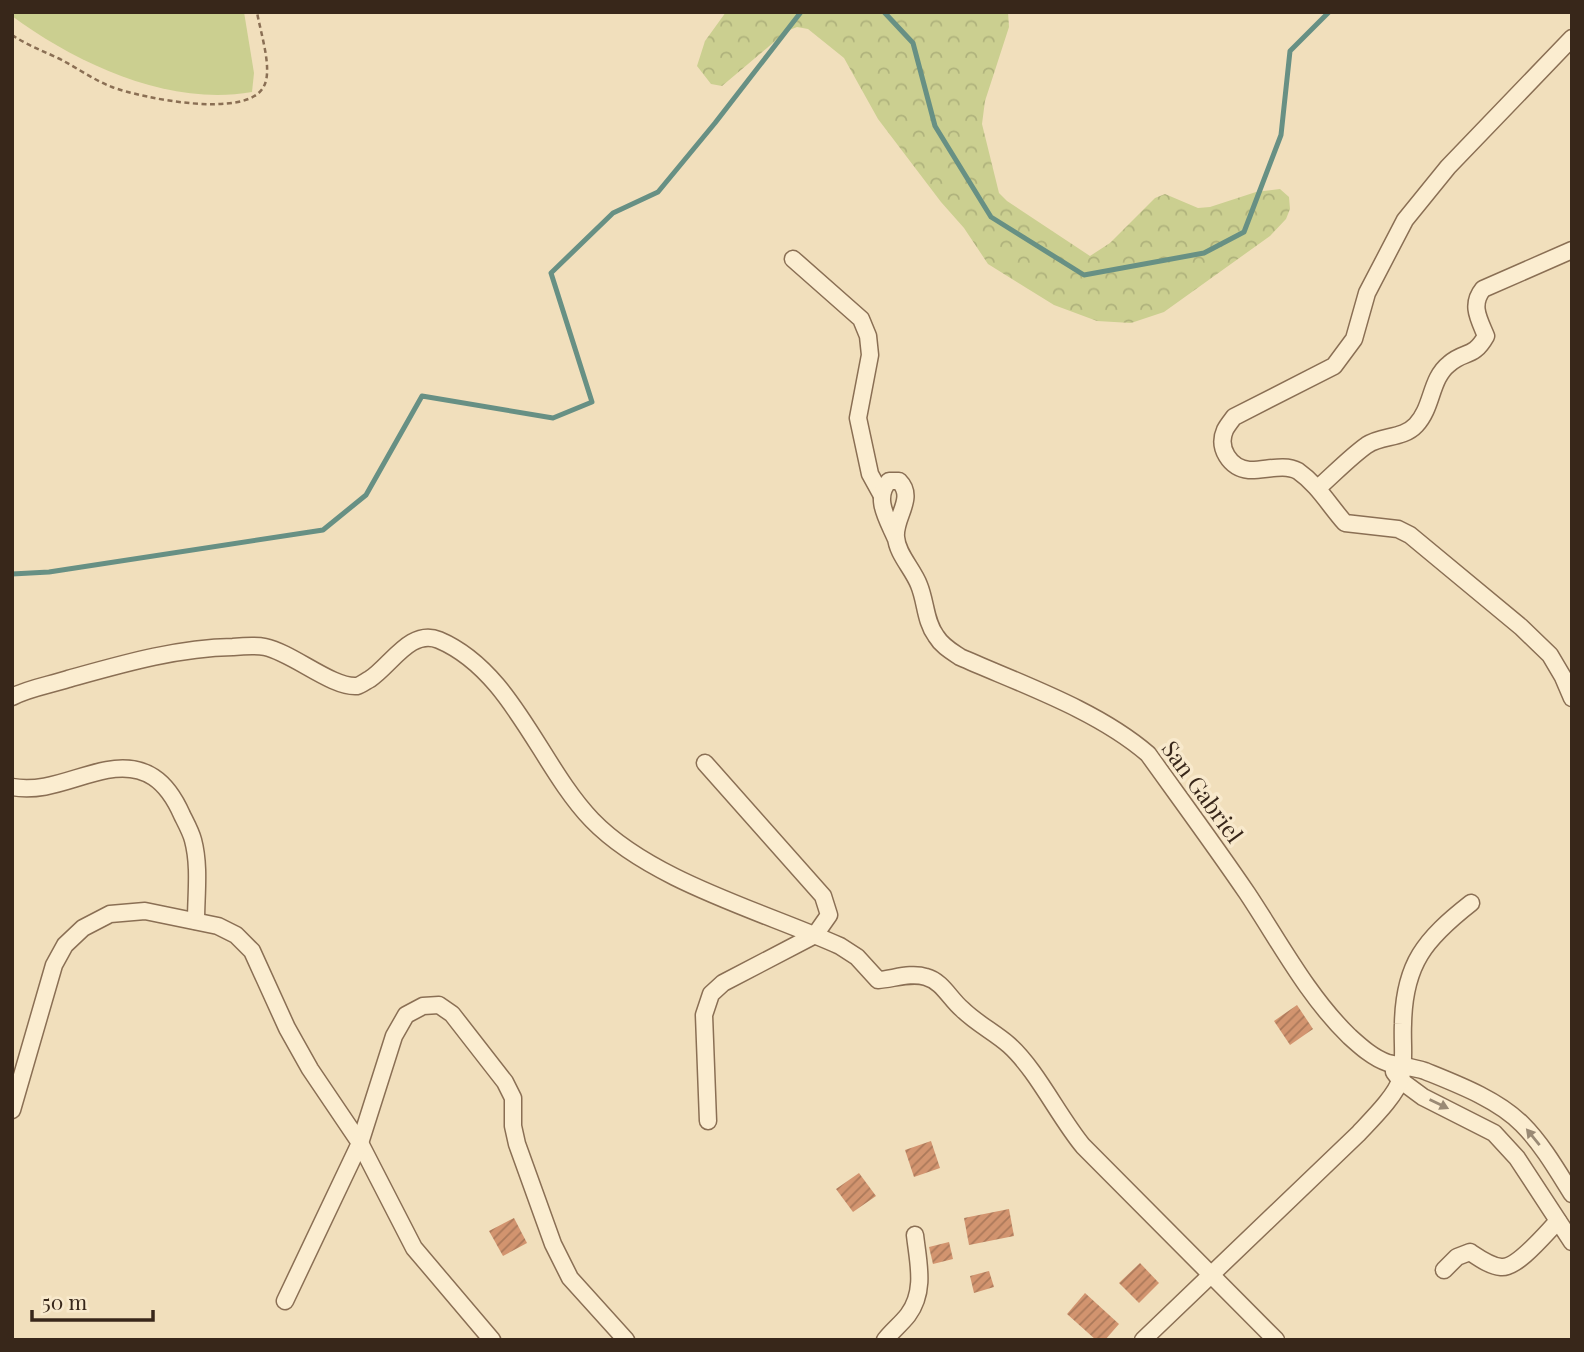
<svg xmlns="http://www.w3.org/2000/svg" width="1584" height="1352" font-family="'Playfair Display',serif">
  <defs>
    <pattern id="forest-crowns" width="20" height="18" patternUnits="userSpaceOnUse" patternTransform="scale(1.75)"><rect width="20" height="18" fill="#cbcf90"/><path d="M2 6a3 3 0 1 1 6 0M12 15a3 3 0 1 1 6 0" fill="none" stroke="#afb27c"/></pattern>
    <pattern id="building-hatch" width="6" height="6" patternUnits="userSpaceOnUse" patternTransform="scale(1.75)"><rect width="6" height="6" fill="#d2946f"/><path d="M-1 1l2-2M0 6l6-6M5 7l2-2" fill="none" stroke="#ab795a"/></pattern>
  </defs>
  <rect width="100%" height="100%" fill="#f1dfbc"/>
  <!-- grass -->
  <path fill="#cbcf90" d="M12,12H244L254,73L252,92C170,107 77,64 12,16Z"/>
  <!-- forest -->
  <path fill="url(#forest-crowns)" d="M726,12H1008L1009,27L985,101L982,124L999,193L1007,201L1090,256L1110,243L1155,198L1165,194L1198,208L1210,207L1256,192L1280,189L1289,197L1290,209L1286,219L1270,236L1164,312L1131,323L1097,321L1054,305L988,264L964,228L941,202L878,119L844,58L808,29L797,27L787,31L722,86L711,84L697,66L705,41Z"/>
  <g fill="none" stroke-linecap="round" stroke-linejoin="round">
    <!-- stream -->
    <g stroke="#679084" stroke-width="5">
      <path d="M884,12L913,43L935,126L991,217L1084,275L1204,253L1244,232L1281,135L1290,51L1329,12"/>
      <path d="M12,574L49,572L323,530L366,495L422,396L553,418L592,402L551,273L613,213L658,192L715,123L801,12"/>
    </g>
  </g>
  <!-- building -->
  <g fill="url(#building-hatch)">
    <path d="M1297,1005L1313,1029L1290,1045L1274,1021Z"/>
    <path d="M931,1141L940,1168L914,1177L905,1150Z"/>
    <path d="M859,1173L876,1196L853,1212L836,1189Z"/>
    <path d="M1009,1209L1014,1236L969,1245L964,1218Z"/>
    <path d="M514,1218L527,1243L503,1256L489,1231Z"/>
    <path d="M949,1242L953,1259L933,1264L929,1247Z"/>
    <path d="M1140,1263L1159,1283L1139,1303L1119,1283Z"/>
    <path d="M989,1271L994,1287L974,1293L970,1276Z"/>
    <path d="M1085,1293L1119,1324L1105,1340H1096L1067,1314Z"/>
  </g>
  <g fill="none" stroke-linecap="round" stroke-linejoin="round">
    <!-- minor casing -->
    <g stroke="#8a6f54" stroke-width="19">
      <g id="minor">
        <path d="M1572,38L1448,167L1405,220L1367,293L1354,339L1334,366L1234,417C1231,421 1227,426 1225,430C1217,448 1230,468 1249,470C1264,471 1284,463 1298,471C1318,485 1329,505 1345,523L1398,529L1410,535L1521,627L1550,655L1563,677L1572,698"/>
        <path d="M793,259L861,319L868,336L870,355L858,418L870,474L881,494"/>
        <path d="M1318,488C1334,474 1350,457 1367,445C1382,435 1403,439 1416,425C1433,407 1430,379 1449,364C1465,350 1473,359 1486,336C1479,319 1470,305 1483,289L1572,250"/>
        <path d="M896,539C888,520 873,498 889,481H899C916,498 894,517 896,537C897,554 913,569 919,585C926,602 925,621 936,636C942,646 951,651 960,657C1021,684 1097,710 1148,754C1181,800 1215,846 1247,893C1279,941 1307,995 1349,1036C1360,1046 1373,1058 1388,1063C1400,1066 1413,1067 1425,1071C1457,1084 1497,1099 1522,1124C1542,1144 1557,1170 1572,1194"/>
        <path d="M12,697C29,688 50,685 68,679C122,664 176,648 233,647C244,646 255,645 265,647C293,653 332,688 357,686C361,685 366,681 370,679C391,665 411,628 439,640C512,671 540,766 592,820C651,881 762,911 840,946L857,957L878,980C893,979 911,972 926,977C942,981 950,999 962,1009C976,1023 994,1032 1009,1045C1036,1069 1059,1117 1083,1146L1276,1340"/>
        <path d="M705,763L823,896L829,915L815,935L723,983L711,994L704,1015L708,1121"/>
        <path d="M12,787C46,793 75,776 107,770C146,763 167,781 182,815C186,823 191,832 193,840C200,866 196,895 196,921"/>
        <path d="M1394,1072L1400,1080L1423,1097L1494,1133L1517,1158L1572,1242"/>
        <path d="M12,1110L54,965L65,945L83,928L110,914L145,911L218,926L236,935L252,951L287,1028L310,1069L360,1143L414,1248L492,1340"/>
        <path d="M1444,1270L1457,1257L1470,1252C1479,1258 1490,1266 1501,1267C1517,1269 1546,1233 1558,1221"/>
        <path d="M285,1301L360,1143L394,1036L406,1015L423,1006L439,1005L452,1014L505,1082L513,1098V1126L517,1144L553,1244L570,1278L626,1340"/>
        <path d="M885,1340C892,1331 901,1324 908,1315C926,1291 918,1262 915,1235"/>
        <path d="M1143,1340L1358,1134C1371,1120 1396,1096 1401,1078C1405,1062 1402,1041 1403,1024C1404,964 1425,939 1471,903"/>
      </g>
    </g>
    <!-- path -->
    <path stroke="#8a6f54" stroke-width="2.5" stroke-dasharray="5 3.5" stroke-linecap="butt" d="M12,35C27,45 43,51 60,59C77,68 94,80 112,87C141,98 248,120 264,86C273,69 260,31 257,12"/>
    <!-- minor -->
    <use href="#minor" stroke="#fbedd0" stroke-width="16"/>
  </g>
  <!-- one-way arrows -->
  <defs><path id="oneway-solid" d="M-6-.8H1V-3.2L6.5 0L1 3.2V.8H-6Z" transform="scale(1.75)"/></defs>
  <g fill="#9a8a75">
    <use href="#oneway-solid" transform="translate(1439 1104) rotate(26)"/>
    <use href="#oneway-solid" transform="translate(1533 1137) rotate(-129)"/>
  </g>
  <g text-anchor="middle" stroke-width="7" stroke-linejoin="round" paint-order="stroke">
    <!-- street labels -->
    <g font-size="23" fill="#38271a" stroke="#f8e9cc">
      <text transform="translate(1202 792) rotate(54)" y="8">San Gabriel</text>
    </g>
  </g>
  <!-- border -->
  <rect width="1584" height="1352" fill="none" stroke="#38271a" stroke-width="28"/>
  <!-- scale -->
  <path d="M32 1310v10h121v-10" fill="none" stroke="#38271a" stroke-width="3.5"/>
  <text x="42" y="1310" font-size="21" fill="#38271a" stroke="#f8e9cc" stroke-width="5" paint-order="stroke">50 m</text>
</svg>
